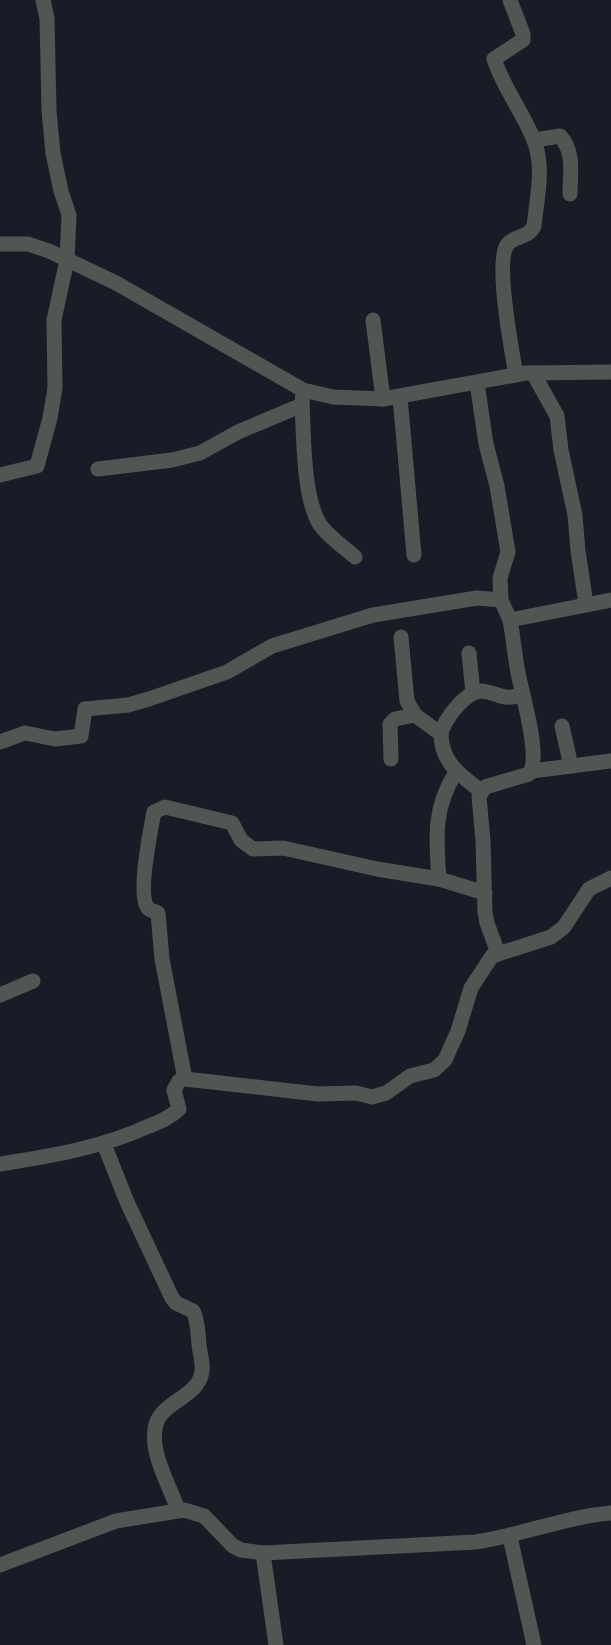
<svg xmlns="http://www.w3.org/2000/svg" width="611" height="1645" font-family="Manrope,sans-serif">
  <rect width="100%" height="100%" fill="#191b27"/>
  <g fill="none" stroke-linecap="round" stroke-linejoin="round">
    <!-- minor -->
    <g stroke="#505651" stroke-width="15">
      <path d="M510,0L523,34V40L494,59C503,87 522,111 533,138C545,165 537,198 534,226C528,239 514,235 507,245C495,263 512,352 516,375"/>
      <path d="M534,140L560,136C575,152 570,174 570,194"/>
      <path d="M0,244H28L49,251L116,283L303,390L333,397L383,399L526,373L611,372"/>
      <path d="M373,320L383,399"/>
      <path d="M533,373L557,416L561,450L575,515L578,551L586,604"/>
      <path d="M477,383L486,444L497,486L508,552L500,578L501,600L510,620"/>
      <path d="M400,397L414,555"/>
      <path d="M302,405C304,438 303,495 319,523C327,536 344,547 355,557"/>
      <path d="M98,469L172,460L200,453L238,432L302,405L303,390"/>
      <path d="M0,475L37,466L50,418L55,388L54,320L67,260L69,215L61,191L53,153L49,111L47,18L43,0"/>
      <path d="M401,637L407,701L415,715L441,734C441,762 460,775 481,791"/>
      <path d="M469,653L473,693"/>
      <path d="M562,726L571,766"/>
      <path d="M441,734C443,720 467,690 482,691C500,693 503,702 523,694"/>
      <path d="M0,742L25,733L55,739L81,736L85,709L128,705L149,699L227,672L272,646L373,615L477,598L501,600"/>
      <path d="M391,759L390,724L395,719L415,715"/>
      <path d="M532,771L611,761"/>
      <path d="M439,879C436,838 433,808 456,772"/>
      <path d="M498,953L487,923L485,912L483,841L479,796L485,787L529,774C541,759 524,701 520,682C515,662 514,641 510,620L611,600"/>
      <path d="M0,995L33,981"/>
      <path d="M185,1079L162,959L158,913C155,911 150,911 148,908C137,896 151,828 154,812L165,807L232,823L241,840L253,849L283,848L377,869L439,879L485,893"/>
      <path d="M104,1144L127,1202L172,1298L176,1303L193,1311C198,1320 198,1334 199,1345C200,1353 203,1363 202,1371C199,1399 158,1401 155,1429C151,1456 170,1486 178,1510"/>
      <path d="M0,1164C51,1156 101,1148 149,1126C159,1122 170,1118 179,1109L174,1090L179,1081L185,1079L318,1094L356,1093L372,1097L386,1093L410,1076L434,1070L445,1060L458,1031L471,988L492,956L551,937L564,927L589,889L611,878"/>
      <path d="M510,1537L534,1645"/>
      <path d="M263,1553L276,1645"/>
      <path d="M0,1565L116,1521L184,1510L204,1516L233,1546L241,1550L263,1553L476,1542C522,1535 565,1517 611,1513"/>
    </g>
  </g>
</svg>
